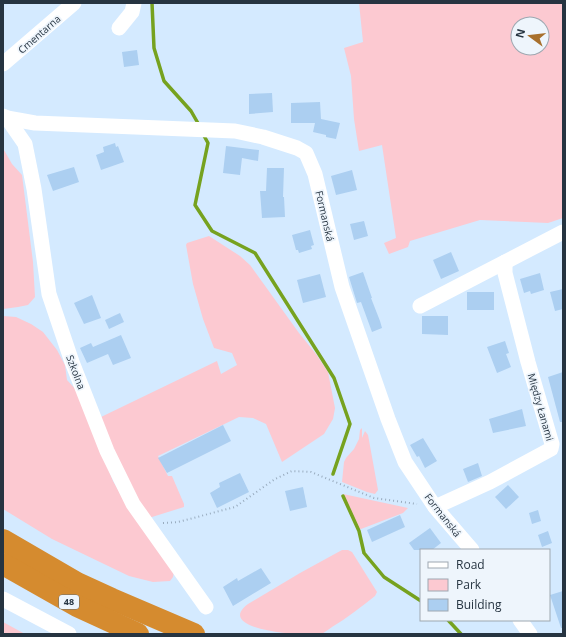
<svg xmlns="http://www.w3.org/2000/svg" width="566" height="637" font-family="'Open Sans',sans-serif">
  <rect width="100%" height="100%" fill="#d4eaff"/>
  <!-- green -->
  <g fill="#fcc9d1" fill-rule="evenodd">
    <path d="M359,3H563V218L548,223L480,220L410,241L408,247L389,254L384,243L396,238L382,145L359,151L354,119L351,76L344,48L363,42ZM518,24H542V48H518Z"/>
    <path d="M3,145L4,150L12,164L22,175L33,262L35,297L28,305L18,307L3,309Z"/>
    <path d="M209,236L240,256L250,265L299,333L316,354L328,372L335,408L333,419L324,434L282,462L266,424L253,418L239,417L158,456L168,476H172L184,504V507L152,517H149L128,488L101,417L217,361L221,374L237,365L232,353L214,348L203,319L193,284L186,245L187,243Z"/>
    <path d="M3,316L16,317L31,324L43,332L57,350L65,365L67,380L80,394L113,481L126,503L174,572L173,577L170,581L153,582L129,576L52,539L3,509Z"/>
    <path d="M362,428V438L365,431L368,435L378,490L375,494L367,492L342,482L344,462L346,458L354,449L359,439L360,430Z"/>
    <path d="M343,494L408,508L403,513L361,529H359Z"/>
    <path d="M342,550H348L352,552L377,592L375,596C361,607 347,618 332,627C329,629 325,632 322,634C309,637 212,631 248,604L300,573Z"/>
    <path d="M3,622L25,634H3Z"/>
  </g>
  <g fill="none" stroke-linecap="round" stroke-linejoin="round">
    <!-- stream -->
    <g stroke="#76a21f" stroke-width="3.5">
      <path d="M152,3L154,48L164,81L191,111L199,125"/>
      <path d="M203,134L208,143L195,205L212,231L255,253L334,378L350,424L333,474"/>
      <path d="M343,496L359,531L364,553L384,577L421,601"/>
      <path d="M448,620L461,634"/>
    </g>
  </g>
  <!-- building -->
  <g fill="#accff1">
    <path d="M137,50L139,65L124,67L122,52Z"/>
    <path d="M272,93L273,112L249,114V94Z"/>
    <path d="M320,102L321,119L340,123L336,139L326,137V135L313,132L315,123H291V103Z"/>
    <path d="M115,143L116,147L118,146L124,162L101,170L96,155L104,152L103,147Z"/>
    <path d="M226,146L259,150L258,161L242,158L240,175L223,173Z"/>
    <path d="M74,167L79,182L53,191L47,175Z"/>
    <path d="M267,168H284L283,197H284L285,217L262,218L260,191H266Z"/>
    <path d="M352,170L357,190L336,195L331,176Z"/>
    <path d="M364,221L368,236L354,240L350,224Z"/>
    <path d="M310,230L314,245L311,246L312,249L299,253L298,250H296L292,235Z"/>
    <path d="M451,252L459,271L441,279L433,260Z"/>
    <path d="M363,272L372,298H371L380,321L382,328L372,332L361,302L357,303L349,277Z"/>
    <path d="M540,273L544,290L531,294L530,291L524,293L520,279Z"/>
    <path d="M320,274L326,297L303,303L297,280Z"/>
    <path d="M563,289V309L555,311L550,292Z"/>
    <rect x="467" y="292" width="27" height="18"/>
    <path d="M92,295L101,318L84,324L74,303Z"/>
    <path d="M120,313L124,322L109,329L105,320Z"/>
    <path d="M422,316H448V335L422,334Z"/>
    <path d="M121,335L131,358L113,365L108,354L87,363L80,348L91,343L93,347Z"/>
    <path d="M505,341L509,353L506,354L511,367L497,373L487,347Z"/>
    <path d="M563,372V422H560L548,377Z"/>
    <path d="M522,409L526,426L493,433L489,419Z"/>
    <path d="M223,425L231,441L167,473L158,458Z"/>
    <path d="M423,438L437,461L425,468L419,456L417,457L410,445Z"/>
    <path d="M478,463L482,476L468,482L463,469Z"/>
    <path d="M240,473L249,492L217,508L210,493L220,487L219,483Z"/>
    <path d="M508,485L519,497L506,509L495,497Z"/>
    <path d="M303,487L307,507L290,511L285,491Z"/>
    <path d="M538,510L541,521L532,524L529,513Z"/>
    <path d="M400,515L405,527L372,542L367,530Z"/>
    <path d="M430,528L441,543L432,550H414L409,543Z"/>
    <path d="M548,531L552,543L542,547L538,535Z"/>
    <path d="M261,568L271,583L233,606L223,587L237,578L238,581Z"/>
    <path d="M563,591V628H561L550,595Z"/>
  </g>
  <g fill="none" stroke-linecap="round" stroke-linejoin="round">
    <!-- path -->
    <path stroke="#99acbf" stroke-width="2" stroke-dasharray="1 3" stroke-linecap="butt" d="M163,523L178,522L235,507L275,479L292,471L311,472L374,498L417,504"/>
    <!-- minor -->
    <g stroke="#fff" stroke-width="15">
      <path d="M119,28L132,12L134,3"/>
      <path d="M3,64L74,3"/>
      <path d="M3,116L7,118L25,144L34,189L49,294L72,362L107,451L133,504L206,607"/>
      <path d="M7,118L35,123L235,131L263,137L297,148L306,153L315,174L342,287L388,419L405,462L435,507L472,550"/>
      <path d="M420,306L563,232"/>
      <path d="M435,507L490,482L551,449L552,444L528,362L505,273V262"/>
      <path d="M3,599L69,634"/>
      <path d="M520,620L530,634"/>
    </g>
    <!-- highway -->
    <g stroke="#d58b2f" stroke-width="22">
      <path d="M3,540L77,583L112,599L194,634"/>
      <path d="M3,564L77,606L138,634"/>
    </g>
  </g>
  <g text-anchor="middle" stroke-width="3.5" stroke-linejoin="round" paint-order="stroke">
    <!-- shield labels -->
    <rect fill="#eef5fc" stroke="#626e79" stroke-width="1" x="59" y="595" width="20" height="14" rx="3"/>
    <g font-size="9" font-weight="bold" fill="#263441">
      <text x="69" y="605">48</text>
    </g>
    <!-- street labels -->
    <g font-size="10" fill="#263441" stroke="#eef5fc">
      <text transform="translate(39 34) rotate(-41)" y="4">Cmentarna</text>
      <text transform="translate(325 216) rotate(77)" y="4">Formanská</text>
      <text transform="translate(76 372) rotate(69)" y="4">Szkolna</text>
      <text transform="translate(541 407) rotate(74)" y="4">Między Łanami</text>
      <text transform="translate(443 515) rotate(52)" y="4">Formanská</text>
    </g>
  </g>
  <!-- border -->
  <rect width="566" height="637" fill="none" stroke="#263441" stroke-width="8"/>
  <!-- legend -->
  <rect x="420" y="549" width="130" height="72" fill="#eef5fc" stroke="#9ea8b1"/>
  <rect x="428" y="562" width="20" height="6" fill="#ffffff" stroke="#9ea8b1"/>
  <text x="456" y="569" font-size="12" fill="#263441">Road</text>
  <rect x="428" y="579" width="20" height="12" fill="#fcc9d1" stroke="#9ea8b1"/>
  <text x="456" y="589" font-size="12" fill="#263441">Park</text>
  <rect x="428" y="599" width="20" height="12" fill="#accff1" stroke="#9ea8b1"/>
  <text x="456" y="609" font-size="12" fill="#263441">Building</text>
  <!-- north arrow -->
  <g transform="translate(530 36) rotate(285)"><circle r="19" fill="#eef5fc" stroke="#9ea8b1"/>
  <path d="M0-3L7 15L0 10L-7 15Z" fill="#a8702d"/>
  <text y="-6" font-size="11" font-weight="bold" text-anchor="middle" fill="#263441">N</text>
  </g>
</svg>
